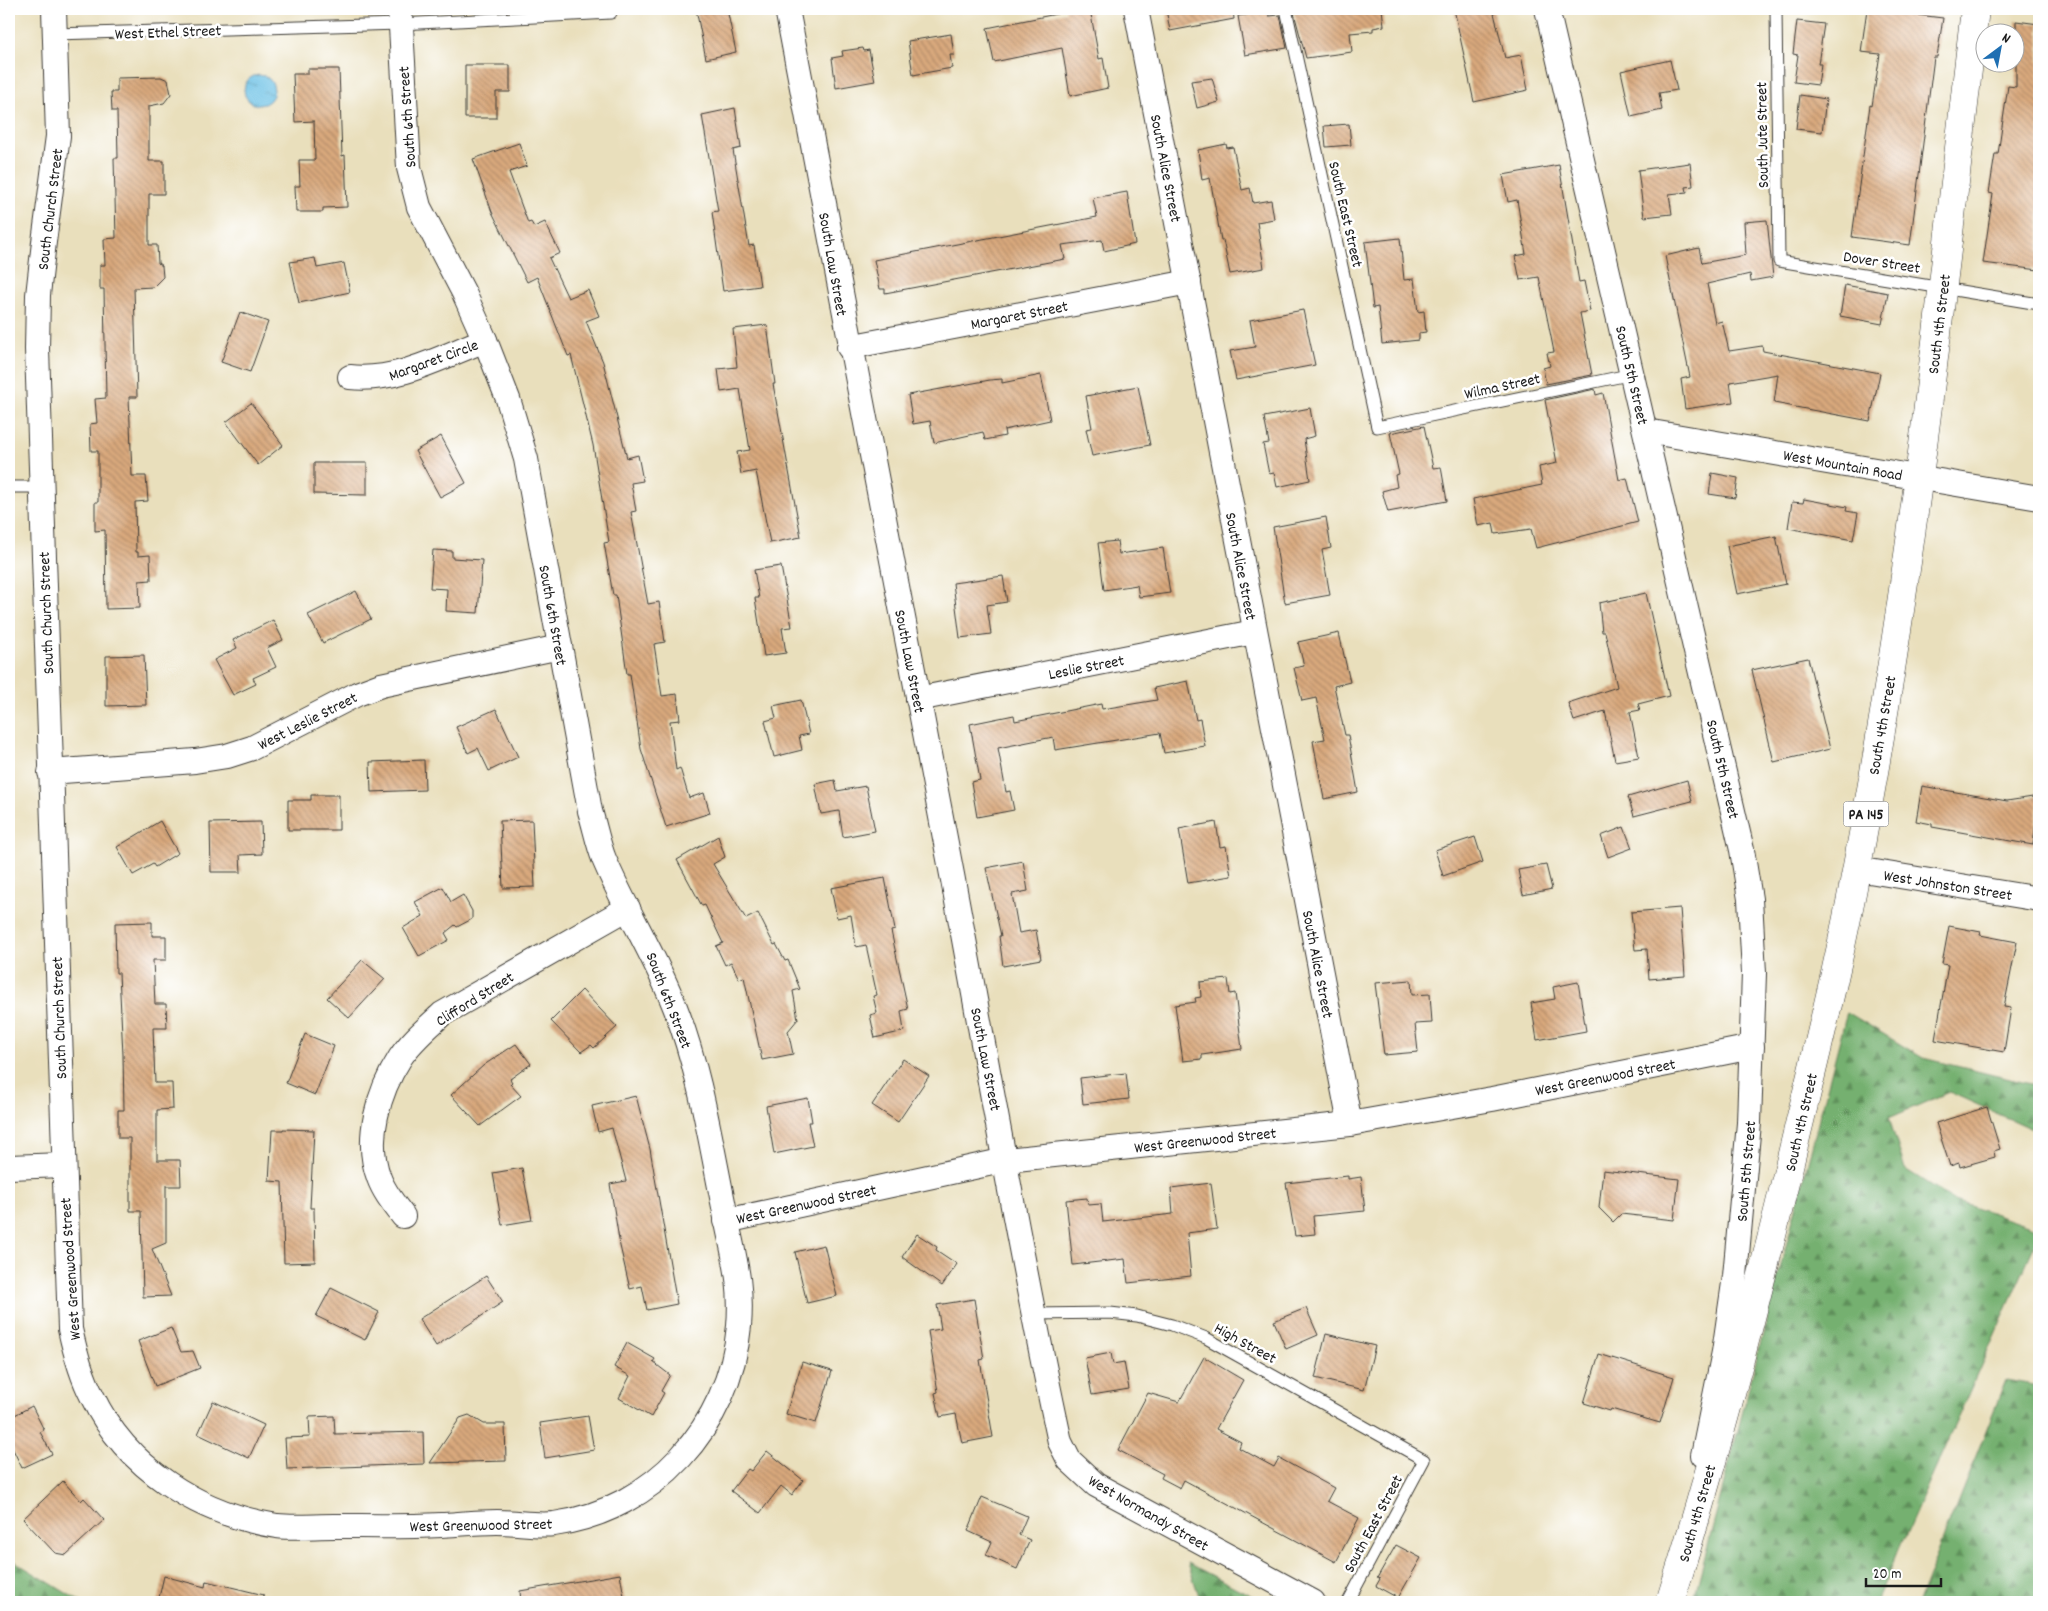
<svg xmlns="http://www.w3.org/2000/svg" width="2048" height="1611" font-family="Dekko,sans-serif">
  <defs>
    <pattern id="forest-firs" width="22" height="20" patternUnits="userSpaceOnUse" patternTransform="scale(1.25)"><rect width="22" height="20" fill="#74b06f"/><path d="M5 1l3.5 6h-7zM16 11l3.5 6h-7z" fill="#5e8e5a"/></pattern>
    <pattern id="water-ripples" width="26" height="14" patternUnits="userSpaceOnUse" patternTransform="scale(1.25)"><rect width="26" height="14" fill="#67bfe4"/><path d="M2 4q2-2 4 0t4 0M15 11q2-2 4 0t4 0" fill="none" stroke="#549ab8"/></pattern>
    <pattern id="building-back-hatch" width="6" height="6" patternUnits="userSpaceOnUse" patternTransform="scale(1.25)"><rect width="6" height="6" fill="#d9a97d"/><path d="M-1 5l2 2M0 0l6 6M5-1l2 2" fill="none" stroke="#af8966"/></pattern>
  </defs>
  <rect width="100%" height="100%" fill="#fff"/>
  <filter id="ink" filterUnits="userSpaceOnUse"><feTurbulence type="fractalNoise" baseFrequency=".02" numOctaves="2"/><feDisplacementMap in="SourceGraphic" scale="10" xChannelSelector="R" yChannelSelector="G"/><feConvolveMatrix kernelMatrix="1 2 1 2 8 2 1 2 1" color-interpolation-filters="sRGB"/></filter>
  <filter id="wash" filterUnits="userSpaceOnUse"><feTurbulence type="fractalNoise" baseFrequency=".0096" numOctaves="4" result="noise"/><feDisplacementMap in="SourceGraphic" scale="20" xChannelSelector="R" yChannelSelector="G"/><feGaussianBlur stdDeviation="1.12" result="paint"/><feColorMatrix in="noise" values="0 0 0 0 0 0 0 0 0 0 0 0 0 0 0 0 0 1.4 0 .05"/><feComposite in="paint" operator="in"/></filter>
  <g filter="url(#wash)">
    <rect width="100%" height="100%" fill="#e9dfbc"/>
    <!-- forest -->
    <g fill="url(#forest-firs)" stroke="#486646">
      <path d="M1847,1012L1923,1058L2039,1086V1142L2034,1130L1949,1092L1889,1118L1905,1169L1952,1199L2039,1229V1235L1876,1602H1693Z"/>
      <path d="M2006,1380L2039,1386V1602H1918Z"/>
      <path d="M9,1558L81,1602H9Z"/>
      <path d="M1188,1563L1264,1602H1201Z"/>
    </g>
    <!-- water -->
    <circle fill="url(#water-ripples)" stroke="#426e80" cx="259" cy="90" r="15"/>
    <g id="blocks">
      <!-- building -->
      <g fill="url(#building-back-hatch)">
        <path d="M696,9H727L736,52L706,59Z"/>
        <path d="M1065,9H1090L1099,59L1103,58L1108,88L1070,96L1062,48L994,62L987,28L1066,12Z"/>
        <path d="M1166,9H1233L1234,19L1170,31Z"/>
        <path d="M1328,9H1382L1384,26L1373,28V31L1350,33L1352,52L1306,58L1294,13Z"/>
        <path d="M1454,9H1493L1505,58L1521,55L1528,90L1474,102Z"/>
        <path d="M1867,9L1943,18L1937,57H1934L1910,245L1852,237L1870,105L1872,106L1880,54L1861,52Z"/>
        <path d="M1268,12L1269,16L1280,15L1287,48L1245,55L1238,16Z"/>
        <path d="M1797,21L1824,24L1818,64H1821L1818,85L1794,82L1798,55L1793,54Z"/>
        <path d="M2016,21L2039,24V270L1983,263L1993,194L1989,193L1995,154H1998L2008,86L2016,87Z"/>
        <path d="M951,34L954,55H950L952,68L913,75L908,41Z"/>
        <path d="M863,48L864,51L869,50L875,81L836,88L832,58L843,56L842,51Z"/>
        <path d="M1670,60L1677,90L1659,93L1662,110L1631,117L1621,71Z"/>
        <path d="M465,65H510V92H496V118H465Z"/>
        <path d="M308,69H339L342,156L345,155L347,207L323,208V212H296L295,186H300L299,160H315L314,121L295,122L293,74H308Z"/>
        <path d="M161,77L168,80L171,94L164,103L149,106V161H164V194H149V245H157L158,263L162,266L163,277L153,287L134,288L137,397H129L132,476H146L148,501L135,502L136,552H138V556L150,555L151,580L139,581L140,608L106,609L105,530L95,531V502H98V451H91L90,424L97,423L95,399L106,398L104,289H100V265H105L104,239L116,238L114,158H118L117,111H112L111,92H117V78Z"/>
        <path d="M1212,78L1219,102L1197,108L1191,81Z"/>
        <path d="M1800,95L1826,99L1822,132L1796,129Z"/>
        <path d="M735,108L741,148L733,150L749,246L754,245L760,286L723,291L712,212L718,211L702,115Z"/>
        <path d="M1349,124L1351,145L1326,147L1324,126Z"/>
        <path d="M519,143L527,166L509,172L528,223L531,222L534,227L545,222L560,253L549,258L568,298L588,290L599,316L586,321L603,362L627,458L638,455L643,481L631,483L636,511L631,512L648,604L659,602L665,642L654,644L662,696L677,694L680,720L670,721L676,770L680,768L689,798L704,793L710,813L666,827L641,749L630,674H627L616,595H613L604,543L609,542L593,445L571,355L568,356L537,277L527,282L492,212L473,159Z"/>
        <path d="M1226,144L1227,148L1233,147L1242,190L1250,188L1253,203L1271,200L1274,219L1257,222L1264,268L1230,274L1223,240H1221L1210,178L1202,180L1198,150Z"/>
        <path d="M1690,163L1693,186L1686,187L1687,192L1669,194L1672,214L1644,217L1638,170Z"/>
        <path d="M1559,165L1579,282L1584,281L1590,311L1580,313L1592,375L1546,384L1543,368L1550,366L1547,353L1554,352L1539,277L1520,280L1515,256L1526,254L1517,200L1508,202L1503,175Z"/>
        <path d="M1127,192L1135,244L1104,251L1102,240L1062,245L1065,259L885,293V289H880L874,260L1097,217L1093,198Z"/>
        <path d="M1767,220L1773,277L1751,281L1750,274L1707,284L1715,323L1722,321L1729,351L1762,346L1763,351L1880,373L1870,421L1774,403L1778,374L1730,382L1733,402L1685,409L1681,379L1690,377L1665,256L1699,248L1702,263L1746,255L1744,222Z"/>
        <path d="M1400,238L1404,280L1414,279L1418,312L1424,311L1426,332L1419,333V340L1382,344L1378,307L1373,308L1365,242Z"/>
        <path d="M315,258L317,268L344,263L350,292L299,303L290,262Z"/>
        <path d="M1845,285L1888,293L1882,324L1840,316Z"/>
        <path d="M1303,310L1315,365L1236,380L1230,351L1255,347L1250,320Z"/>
        <path d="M240,312L268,322L250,372L221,362Z"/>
        <path d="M767,325L775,384H773L801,537L770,543L756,471L741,474L737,452L750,450L740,389L721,392L718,369L737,367L733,329Z"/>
        <path d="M1041,375L1050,420L1004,430L1005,436L985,440L983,432L934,443L930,421L913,424L908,395L990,380L1002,379V383Z"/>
        <path d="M1138,386L1150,445L1092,456L1086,429L1092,428L1086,396Z"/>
        <path d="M1595,389L1596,395L1603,393L1619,480L1627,478L1638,522L1536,548L1531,529L1495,534L1493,523L1478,526L1473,499L1542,485L1539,467L1557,463L1545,400Z"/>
        <path d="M251,403L283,445L258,465L226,422Z"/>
        <path d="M1310,408L1315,436L1304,439L1310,480L1277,487L1274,473L1269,474L1263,444L1269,443L1264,417Z"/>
        <path d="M1424,426L1433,468L1441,467L1447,501L1388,512L1382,491L1397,487L1395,475L1399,474L1390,433Z"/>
        <path d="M441,436L466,483L440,497L415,451Z"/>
        <path d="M314,463H367V495L314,494Z"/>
        <path d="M1712,473L1738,478L1735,498L1709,494Z"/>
        <path d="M1804,499L1847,507L1846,511L1858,513L1853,540L1788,528L1792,502L1803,503Z"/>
        <path d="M1326,517L1331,548L1322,550L1330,595L1285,603L1273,527Z"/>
        <path d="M1776,536L1786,584L1737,594L1727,546Z"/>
        <path d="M1117,541L1119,554L1163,548L1170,593L1139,597L1137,585L1104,590L1098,543Z"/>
        <path d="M433,550L452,551V558L482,560L478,613L446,611L447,589L430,588Z"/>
        <path d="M781,566L792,627L782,628L786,653L764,656L755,598H759L754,570Z"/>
        <path d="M1003,576L1007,602L987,605L991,634L960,638L953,583Z"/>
        <path d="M356,591L371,619L323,643L308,615Z"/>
        <path d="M1646,593L1669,696L1638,704L1640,710L1630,712L1639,757L1615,761L1605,711L1574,721L1568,703L1617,687L1605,632H1602L1599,603Z"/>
        <path d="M273,620L283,640L267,648L276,667L253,678L256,684L233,695L214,660L237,648L233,640Z"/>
        <path d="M1339,633L1350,682L1334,686L1345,735H1348L1358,792L1324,799L1313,741L1325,739L1316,698L1302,701L1294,668L1304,666L1298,642Z"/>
        <path d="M144,655L146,705L106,706V656Z"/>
        <path d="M1808,658L1830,749L1774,762L1752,670Z"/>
        <path d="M1188,681L1196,720L1200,719L1205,746L1164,753L1160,733L1055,750L1053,737L998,748L1006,792L1010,791L1014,810L977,817L971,782L980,780L970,724L1014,715L1015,721L1101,704L1102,709L1157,700L1154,688Z"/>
        <path d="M801,700L809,734L799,736L802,750L774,757L765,721L776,718L773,706Z"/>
        <path d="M496,709L518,757L489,771L478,748L468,753L456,727Z"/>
        <path d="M424,760L425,790L371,792L370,762Z"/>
        <path d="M835,780L837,791L866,786L875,831L843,837L839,811L821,814L815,784Z"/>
        <path d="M1687,780L1692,801L1634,816L1628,797Z"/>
        <path d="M1922,786L2007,801L2039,796L2033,845L1932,827V824L1916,821Z"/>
        <path d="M311,795H339V830H288V800H311Z"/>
        <path d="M532,820L535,887L503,888L500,821Z"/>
        <path d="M160,821L178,853L155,867L153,864L133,875L117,847Z"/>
        <path d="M261,822L262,854L240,855L241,872H211L210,823Z"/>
        <path d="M1216,822L1220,847L1226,846L1231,876L1188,883L1179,829Z"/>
        <path d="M1624,827L1632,848L1608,857L1601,836Z"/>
        <path d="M718,836L725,857L713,864L746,919L758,913L774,945L776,944L785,961L788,960L800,989L793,991L798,1019L788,1031L793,1054L762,1060L744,977L739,979L731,962L725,965L716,946L723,943L705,905L702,906L677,860Z"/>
        <path d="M1475,837L1483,862L1443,876L1435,850Z"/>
        <path d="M1023,861L1028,891L1012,894L1019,933L1036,930L1041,959L1003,966L999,936H1001L986,868Z"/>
        <path d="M1546,865L1552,889L1523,895L1518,870Z"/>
        <path d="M885,878L895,930L891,931L908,1009L901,1011L904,1031L875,1038L870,1015L877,1013L873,996L877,995L866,945L856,947L851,915L837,918L831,888Z"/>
        <path d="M443,887L451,902L463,895L472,911V919L457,927L455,925L445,933L449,940L419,956L403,928L423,916L415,902Z"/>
        <path d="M1680,908L1685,976L1649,979L1647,949L1635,950L1631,912Z"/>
        <path d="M152,922V936H166V960H153L155,1004H166L167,1028H153L155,1083H172L173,1109L157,1110V1160H180L181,1186H166V1243L152,1249L171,1296L143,1297L141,1211H130V1138H118V1110H124L123,1055L119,973H116L115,923Z"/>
        <path d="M1949,926L1981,932L1980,935L2017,942L2004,1007L2011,1008L2004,1052L1935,1040L1948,965L1942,964Z"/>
        <path d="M362,960L385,979L349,1018L327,998Z"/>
        <path d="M1228,979L1230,994L1235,993L1242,1049L1202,1055V1059L1183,1061L1175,1005L1196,1002L1195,998L1201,997L1200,982Z"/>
        <path d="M1411,980L1412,995L1430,994L1432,1023L1415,1024L1418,1052L1384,1055L1375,983Z"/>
        <path d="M1578,982L1586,1031L1537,1040L1531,1003L1555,999L1553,987Z"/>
        <path d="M582,990L617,1027L594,1048L591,1045L581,1052L551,1021Z"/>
        <path d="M305,1034L334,1046L315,1095L286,1083Z"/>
        <path d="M516,1044L531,1064L510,1079L512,1082L510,1084L521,1096L480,1126L451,1095L484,1065Z"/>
        <path d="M903,1059L929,1076L898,1122L872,1105Z"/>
        <path d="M1126,1073L1129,1099L1083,1104L1080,1078Z"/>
        <path d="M636,1096L650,1149L677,1304L647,1310L642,1286L630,1289L620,1246L610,1184L626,1181L612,1128L598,1132L592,1106Z"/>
        <path d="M808,1098L812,1122H808L813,1146L774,1154L766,1106Z"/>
        <path d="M1987,1107L2000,1149L1994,1151L1995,1157L1960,1167L1959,1163L1950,1166L1936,1123Z"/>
        <path d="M283,1129L314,1130L310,1208H314L315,1262L284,1263L282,1182L269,1181L272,1130H283Z"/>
        <path d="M522,1168L532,1220L502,1225L493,1173Z"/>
        <path d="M1603,1170L1679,1179L1674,1220L1621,1214L1613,1222L1599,1208Z"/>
        <path d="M1348,1176V1179L1361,1177L1365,1211L1313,1216L1315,1234L1295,1236L1286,1183Z"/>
        <path d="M1211,1183L1217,1229L1187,1233L1191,1276L1128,1283L1125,1259L1073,1265L1066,1200L1087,1198L1088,1205L1101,1204L1103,1222L1173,1214L1171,1188Z"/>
        <path d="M917,1234L937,1247L936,1250L957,1264L942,1286L902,1257Z"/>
        <path d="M824,1245L837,1296L807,1303L795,1252Z"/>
        <path d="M486,1276L503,1302L436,1346L419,1319Z"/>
        <path d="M331,1288L379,1312L365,1340L316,1316Z"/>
        <path d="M974,1299L984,1359L980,1360L993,1437L962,1443L956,1414L940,1417L935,1393L938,1392L928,1331L941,1329L937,1305Z"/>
        <path d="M1306,1308L1318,1335L1286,1349L1274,1321Z"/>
        <path d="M171,1328L181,1352L193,1351L200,1368L155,1386L138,1341Z"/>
        <path d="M1326,1334L1375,1346L1364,1390L1315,1378Z"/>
        <path d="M627,1343L655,1359L653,1362L670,1375L661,1391L664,1393L651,1417L619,1398L630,1376L614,1367Z"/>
        <path d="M1111,1353L1113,1364L1124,1362L1129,1389L1092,1395L1085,1358Z"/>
        <path d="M1599,1354L1674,1377L1660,1423L1611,1409L1610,1411L1584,1403Z"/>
        <path d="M1204,1357L1243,1380L1216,1429L1241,1442L1239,1448L1274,1467L1279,1458L1334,1488L1327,1501L1359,1518L1336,1562L1184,1480L1180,1488L1161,1478L1163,1474L1118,1450L1148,1393L1179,1402Z"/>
        <path d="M802,1362L832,1371L816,1423L786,1414Z"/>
        <path d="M213,1401L264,1425L249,1458L198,1434Z"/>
        <path d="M32,1406L44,1430L40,1432L52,1454L22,1468L9,1441V1418Z"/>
        <path d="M469,1415L484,1424H505L506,1461L430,1463L460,1418Z"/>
        <path d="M334,1416L335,1434L423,1432L424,1464L287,1469L285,1438L310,1437L309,1417Z"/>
        <path d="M588,1416L594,1450L545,1458L540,1423Z"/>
        <path d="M767,1451L803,1480L792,1495L781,1486L760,1513L731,1491L748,1469L751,1471Z"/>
        <path d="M63,1481L81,1501L84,1498L104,1520L66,1555L55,1553L23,1519Z"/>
        <path d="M982,1497L1027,1516L1019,1535L1030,1540L1017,1569L986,1555L992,1542L968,1531Z"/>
        <path d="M1396,1545L1421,1558L1398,1598L1376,1586L1380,1579L1377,1578Z"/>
        <path d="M620,1574L625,1602H521L520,1591Z"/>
        <path d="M164,1576L205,1587L206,1581L264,1595V1602H158Z"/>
      </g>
    </g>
  </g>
  <g filter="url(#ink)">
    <use href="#blocks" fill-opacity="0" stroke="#3b3934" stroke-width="1"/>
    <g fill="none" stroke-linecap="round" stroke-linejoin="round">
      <!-- lane casing -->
      <g stroke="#3b3934" stroke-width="13">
        <g id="lane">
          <path d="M1286,9L1377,427L1633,374"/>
          <path d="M1776,9L1779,261L2039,304"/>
          <path d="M55,34L400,24L611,13L610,9"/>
          <path d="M9,487H41"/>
          <path d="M1033,1314L1110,1313L1137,1316L1172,1325L1206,1338L1424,1460L1348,1602"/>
        </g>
      </g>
      <!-- street casing -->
      <g stroke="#3b3934" stroke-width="26">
        <g id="street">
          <path d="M54,9L58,136L44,242L38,295L37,349L70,1329C75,1352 81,1375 92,1396C126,1468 199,1514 277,1526C295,1528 315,1526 334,1526C369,1526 405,1527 441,1525C459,1524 479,1522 497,1522C516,1522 536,1526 554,1524C654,1510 730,1426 739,1326C743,1279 732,1252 724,1207C710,1139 700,1071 675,1007C655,955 625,909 604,859C598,844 595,827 590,811L526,459L508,399L485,340L464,293L419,207L409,168L400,9"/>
          <path d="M787,9C841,300 897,590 953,880C988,1067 1020,1256 1060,1442L1069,1460L1096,1485L1313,1602"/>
          <path d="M1136,9L1350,1124"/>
          <path d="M1547,9L1742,850L1750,899L1754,973L1749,1123L1735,1276L1724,1352L1703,1455"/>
          <path d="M849,347L1189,282"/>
          <path d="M350,377C398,382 441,357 485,340"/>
          <path d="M1646,431L2039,498"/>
          <path d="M918,699L1254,632"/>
          <path d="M50,772L195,761L227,756L252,748L357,694L381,685L560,647"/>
          <path d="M1857,869L2039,899"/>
          <path d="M9,1167L63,1165"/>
          <path d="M403,1216C394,1204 384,1192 379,1178C364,1139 379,1091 400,1058C411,1041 427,1028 442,1014L628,908"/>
          <path d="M726,1221L1006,1160L1350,1124L1492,1099L1752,1047"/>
        </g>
      </g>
      <!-- primary casing -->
      <g stroke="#3b3934" stroke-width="29">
        <path id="primary" d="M1670,1602C1719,1447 1760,1288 1798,1129C1819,1042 1841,955 1857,866C1911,583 1942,295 1975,9"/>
      </g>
      <!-- lane -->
      <use href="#lane" stroke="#fff" stroke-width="11"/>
      <!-- street -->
      <use href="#street" stroke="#fff" stroke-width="24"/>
      <!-- primary -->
      <use href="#primary" stroke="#fff" stroke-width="28"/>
    </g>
  </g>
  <g text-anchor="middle" stroke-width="5" stroke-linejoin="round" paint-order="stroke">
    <!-- shield labels -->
    <rect fill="#fff" stroke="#606060" stroke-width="1" x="1843.5" y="801.5" width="45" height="25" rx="4"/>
    <g font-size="15" font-weight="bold" fill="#1c1c1c">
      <text x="1866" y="819">PA 145</text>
    </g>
    <!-- street labels -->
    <g font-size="16" fill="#1c1c1c" stroke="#fff">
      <text transform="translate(168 31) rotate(-2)" y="6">West Ethel Street</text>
      <text transform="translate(406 117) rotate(-94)" y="6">South 6th Street</text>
      <text transform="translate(1761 135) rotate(-91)" y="6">South Jute Street</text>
      <text transform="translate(1167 168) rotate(79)" y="6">South Alice Street</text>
      <text transform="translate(49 209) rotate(-83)" y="6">South Church Street</text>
      <text transform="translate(1347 214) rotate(77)" y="6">South East Street</text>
      <text transform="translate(1882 261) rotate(9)" y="6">Dover Street</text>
      <text transform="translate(834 264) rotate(80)" y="6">South Law Street</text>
      <text transform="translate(1019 314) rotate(-11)" y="6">Margaret Street</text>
      <text transform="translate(1938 324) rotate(-83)" y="6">South 4th Street</text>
      <text transform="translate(433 359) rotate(-20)" y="6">Margaret Circle</text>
      <text transform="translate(1633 375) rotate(77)" y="6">South 5th Street</text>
      <text transform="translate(1502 385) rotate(-12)" y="6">Wilma Street</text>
      <text transform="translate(1843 464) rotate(10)" y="6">West Mountain Road</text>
      <text transform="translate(1242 566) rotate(79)" y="6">South Alice Street</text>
      <text transform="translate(45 613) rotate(-92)" y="6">South Church Street</text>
      <text transform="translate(554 615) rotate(80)" y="6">South 6th Street</text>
      <text transform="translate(911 661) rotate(79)" y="6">South Law Street</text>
      <text transform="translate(1086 666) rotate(-11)" y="6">Leslie Street</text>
      <text transform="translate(307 720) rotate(-27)" y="6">West Leslie Street</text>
      <text transform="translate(1881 725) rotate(-80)" y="6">South 4th Street</text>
      <text transform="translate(1724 769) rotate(77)" y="6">South 5th Street</text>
      <text transform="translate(1948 884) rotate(9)" y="6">West Johnston Street</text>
      <text transform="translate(1319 964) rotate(79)" y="6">South Alice Street</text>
      <text transform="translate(474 998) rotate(-32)" y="6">Clifford Street</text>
      <text transform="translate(670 1000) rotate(69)" y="6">South 6th Street</text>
      <text transform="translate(58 1018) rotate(-92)" y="6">South Church Street</text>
      <text transform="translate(987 1059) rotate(79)" y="6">South Law Street</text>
      <text transform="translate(1605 1076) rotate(-11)" y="6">West Greenwood Street</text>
      <text transform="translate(1800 1122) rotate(-77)" y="6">South 4th Street</text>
      <text transform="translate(1205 1139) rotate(-6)" y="6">West Greenwood Street</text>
      <text transform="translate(1745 1171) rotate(-85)" y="6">South 5th Street</text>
      <text transform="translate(806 1203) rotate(-12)" y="6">West Greenwood Street</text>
      <text transform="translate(69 1269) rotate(-94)" y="6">West Greenwood Street</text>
      <text transform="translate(1246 1342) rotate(29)" y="6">High Street</text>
      <text transform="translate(1149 1512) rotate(30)" y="6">West Normandy Street</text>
      <text transform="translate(1696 1513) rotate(-74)" y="6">South 4th Street</text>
      <text transform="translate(1372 1523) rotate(-62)" y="6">South East Street</text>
      <text transform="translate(481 1524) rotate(-1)" y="6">West Greenwood Street</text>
    </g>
  </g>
  <!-- margin -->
  <rect width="2048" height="1611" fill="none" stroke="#fff" stroke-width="30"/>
  <!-- north arrow -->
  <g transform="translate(2000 48) rotate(32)"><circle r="24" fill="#ffffff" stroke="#a4a4a4"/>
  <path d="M0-4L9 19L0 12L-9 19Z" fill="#1f6fb2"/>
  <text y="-8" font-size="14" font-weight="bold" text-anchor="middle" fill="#1c1c1c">N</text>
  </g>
  <!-- scale -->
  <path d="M1866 1578v8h75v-8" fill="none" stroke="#1c1c1c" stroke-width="2.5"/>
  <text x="1873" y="1578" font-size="15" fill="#1c1c1c" stroke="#ffffff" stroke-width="4" paint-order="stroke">20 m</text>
</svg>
